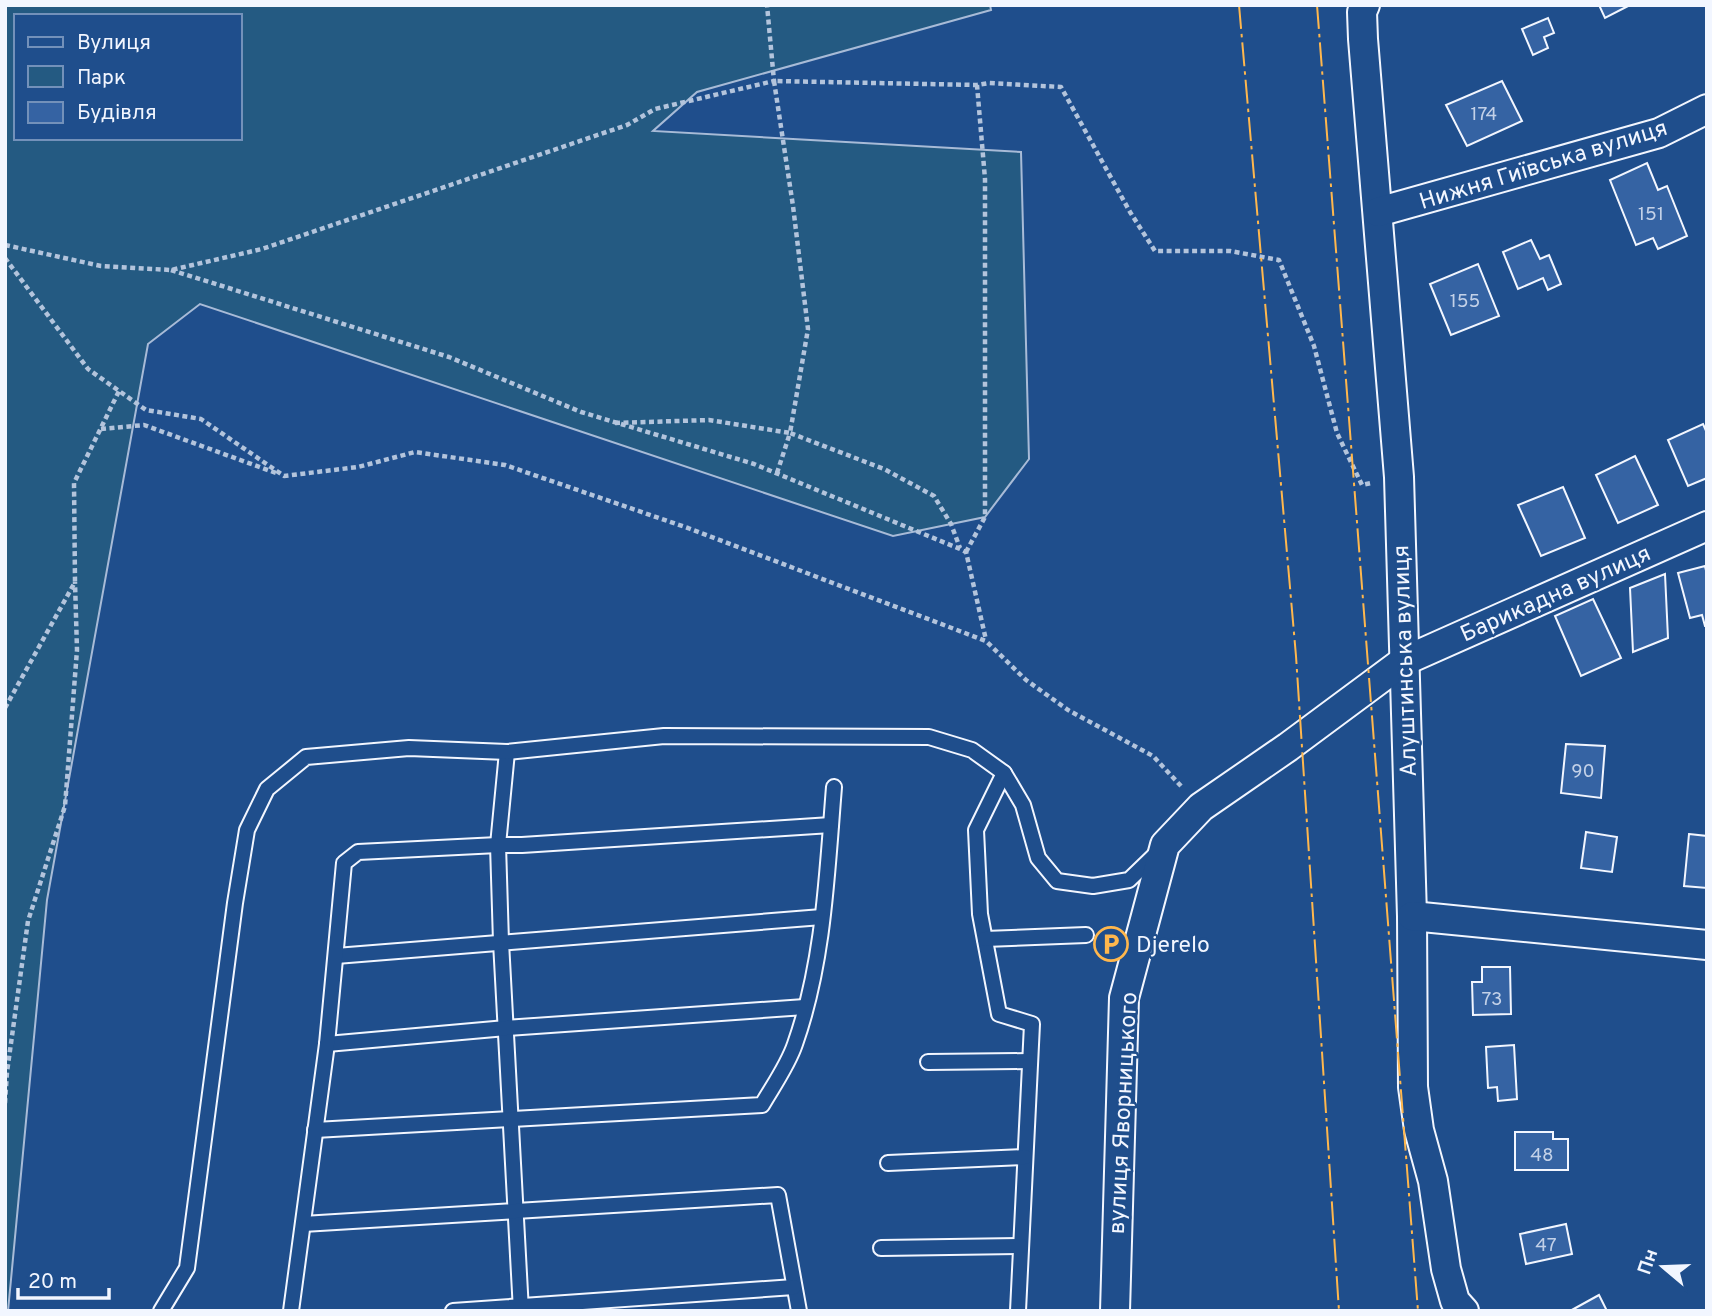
<svg xmlns="http://www.w3.org/2000/svg" width="1712" height="1316" font-family="Overpass,sans-serif">
  <rect width="100%" height="100%" fill="#1f4e8c"/>
  <!-- green -->
  <path fill="#245a82" stroke="#a8bbd7" stroke-width="2" fill-rule="evenodd" d="M5,5H990L991,10L697,92L653,131L1021,152L1029,459L985,517L893,536L200,304L148,344L47,900L8,1311H5ZM16,16H240V138H16Z"/>
  <!-- building -->
  <g fill="#3563a3" stroke="#f2f6ff" stroke-width="2">
    <path d="M1599,5H1630L1605,18Z"/>
    <path d="M1548,18L1554,33L1544,37L1548,48L1533,55L1522,29Z"/>
    <path d="M1502,81L1522,121L1467,146L1446,105Z"/>
    <path d="M1647,163L1658,190L1667,186L1687,236L1658,249L1653,238L1636,245L1610,180Z"/>
    <path d="M1531,240L1540,259L1549,255L1561,284L1548,290L1543,278L1518,289L1503,252Z"/>
    <path d="M1478,264L1499,316L1451,335L1430,284Z"/>
    <path d="M1703,424L1707,433V478L1688,486L1668,440Z"/>
    <path d="M1635,456L1658,505L1618,523L1596,475Z"/>
    <path d="M1563,487L1585,538L1541,556L1518,505Z"/>
    <path d="M1705,566L1707,575V626H1705L1702,615L1690,618L1678,573Z"/>
    <path d="M1665,574L1668,638L1633,652L1630,588Z"/>
    <path d="M1593,599L1621,658L1581,676L1555,616Z"/>
    <path d="M1566,744L1605,746L1601,798L1561,793Z"/>
    <path d="M1586,832L1617,837L1612,872L1581,868Z"/>
    <path d="M1689,834L1707,836V888L1684,886Z"/>
    <path d="M1482,967H1510L1511,1014L1473,1015L1472,982H1482Z"/>
    <path d="M1514,1045L1517,1099L1498,1101L1497,1087L1488,1088L1486,1047Z"/>
    <path d="M1515,1132H1553V1139H1568V1170H1515Z"/>
    <path d="M1566,1224L1572,1254L1526,1264L1520,1234Z"/>
    <path d="M1599,1295L1607,1311H1570Z"/>
  </g>
  <g fill="none" stroke-linecap="round" stroke-linejoin="round">
    <!-- lane casing -->
    <g stroke="#f2f6ff" stroke-width="18">
      <g id="lane">
        <path d="M507,752L498,845L501,942L521,1311"/>
        <path d="M1004,773L976,830L980,914L999,1014L1032,1024L1018,1311"/>
        <path d="M985,939L1086,935"/>
        <path d="M336,956L822,917"/>
        <path d="M327,1044L506,1028L805,1007"/>
        <path d="M928,1062L1030,1061"/>
        <path d="M315,1130L762,1105C773,1086 788,1065 795,1044C824,962 827,873 834,787"/>
        <path d="M888,1163L1025,1157"/>
        <path d="M303,1224L778,1195L799,1311"/>
        <path d="M881,1248L1021,1246"/>
        <path d="M161,1311L187,1268L235,903L247,830L267,789L306,757L409,748L507,752L664,736L929,737L972,750L1004,773L1023,805L1038,858L1057,881L1093,886L1129,880L1159,851"/>
        <path d="M291,1311L327,1044L344,863L358,852L498,845H522L831,825"/>
        <path d="M453,1311L794,1287"/>
      </g>
    </g>
    <!-- street casing -->
    <g stroke="#f2f6ff" stroke-width="32">
      <g id="street">
        <path d="M1365,5L1362,12L1363,39L1399,477L1412,916L1413,1087L1419,1130L1433,1181L1446,1269L1455,1301L1464,1311"/>
        <path d="M1378,212L1659,133L1707,109"/>
        <path d="M1412,916L1707,945"/>
        <path d="M1115,1311L1124,998L1165,845L1201,807L1288,747L1404,661L1707,526"/>
      </g>
    </g>
    <!-- path -->
    <g stroke="#b3c4dc" stroke-width="4.5" stroke-dasharray="5 3.5" stroke-linecap="butt">
      <path d="M5,245L101,266L171,270L262,249L627,125L655,109L774,81L767,5"/>
      <path d="M5,258L88,369L146,410L201,419L284,476L358,467L415,452L505,465L688,528L986,641L1026,680L1068,710L1153,756L1181,786"/>
      <path d="M171,270L449,357L581,412L754,464L960,549L966,552L986,640"/>
      <path d="M615,423L709,420L790,433L808,329L793,206L774,81L977,85L989,83L1061,87L1130,212L1155,251H1230L1279,260L1314,346L1337,433L1362,485L1371,483"/>
      <path d="M101,429L144,425L276,473"/>
      <path d="M777,473L790,433L884,469L934,496L951,524L960,548"/>
      <path d="M966,552L985,517V179L977,85"/>
      <path d="M5,708L75,582L74,483L119,391"/>
      <path d="M5,1103L7,1072L28,921L65,806L77,650L75,582"/>
    </g>
    <!-- lane -->
    <use href="#lane" stroke="#1f4e8c" stroke-width="14"/>
    <!-- street -->
    <use href="#street" stroke="#1f4e8c" stroke-width="28"/>
    <!-- power -->
    <g stroke="#ffb74d" stroke-width="2" stroke-dasharray="24 5 3.5 5" stroke-linecap="butt">
      <path d="M1239,5L1296,656L1339,1311"/>
      <path d="M1317,5L1418,1311"/>
    </g>
  </g>
  <!-- icons -->
  <defs>
    <g id="parking-ring" transform="scale(1.75)"><circle r="9.5" fill="#1f4e8c" stroke="#ffb74d" stroke-width="1.5"/><path d="M-3.5-5.5H1a3.5 3.5 0 0 1 0 7H-1V5.5H-3.5ZM-1-3.4V-.6H.8a1.4 1.4 0 0 0 0-2.8Z" fill="#ffb74d"/></g>
  </defs>
  <g fill-rule="evenodd">
    <use href="#parking-ring" x="1111" y="944"/>
  </g>
  <g text-anchor="middle" stroke-width="5" stroke-linejoin="round" paint-order="stroke">
    <!-- number labels -->
    <g font-size="19" fill="#c3d1e8">
      <text x="1484" y="120">174</text>
      <text x="1651" y="220">151</text>
      <text x="1465" y="307">155</text>
      <text x="1583" y="777">90</text>
      <text x="1492" y="1005">73</text>
      <text x="1542" y="1161">48</text>
      <text x="1546" y="1251">47</text>
    </g>
    <!-- street labels -->
    <g font-size="23" fill="#f2f6ff" stroke="#1f4e8c">
      <text transform="translate(1543 164) rotate(-17)" y="8">Нижня Гиївська вулиця</text>
      <text transform="translate(1555 593) rotate(-24)" y="8">Барикадна вулиця</text>
      <text transform="translate(1404 661) rotate(-92)" y="8">Алуштинська вулиця</text>
      <text transform="translate(1122 1113) rotate(-87)" y="8">вулиця Яворницького</text>
    </g>
    <!-- poi labels -->
    <g font-size="23" fill="#f2f6ff" stroke="#1f4e8c" text-anchor="start">
      <text x="1136" y="952">Djerelo</text>
    </g>
  </g>
  <!-- border -->
  <rect width="1712" height="1316" fill="none" stroke="#f2f6ff" stroke-width="14"/>
  <!-- legend -->
  <rect x="14" y="14" width="228" height="126" fill="#1f4e8c" stroke="#7391ba" stroke-width="2"/>
  <rect x="28" y="37" width="35" height="10" fill="#1f4e8c" stroke="#7391ba" stroke-width="2"/>
  <text x="77" y="49" font-size="21" fill="#f2f6ff">Вулиця</text>
  <rect x="28" y="66" width="35" height="21" fill="#245a82" stroke="#7391ba" stroke-width="2"/>
  <text x="77" y="84" font-size="21" fill="#f2f6ff">Парк</text>
  <rect x="28" y="102" width="35" height="21" fill="#3563a3" stroke="#7391ba" stroke-width="2"/>
  <text x="77" y="119" font-size="21" fill="#f2f6ff">Будівля</text>
  <!-- north arrow -->
  <g transform="translate(1663 1267) rotate(289)" stroke="#1f4e8c" stroke-width="5" paint-order="stroke">
  <path d="M0-5L12 26L0 18L-12 26Z" fill="#f2f6ff"/>
  <text y="-10" font-size="19" font-weight="bold" text-anchor="middle" fill="#f2f6ff">Пн</text>
  </g>
  <!-- scale -->
  <path d="M18 1288v10h91v-10" fill="none" stroke="#f2f6ff" stroke-width="3.5"/>
  <text x="28" y="1288" font-size="21" fill="#f2f6ff" stroke="#1f4e8c" stroke-width="5" paint-order="stroke">20 m</text>
</svg>
